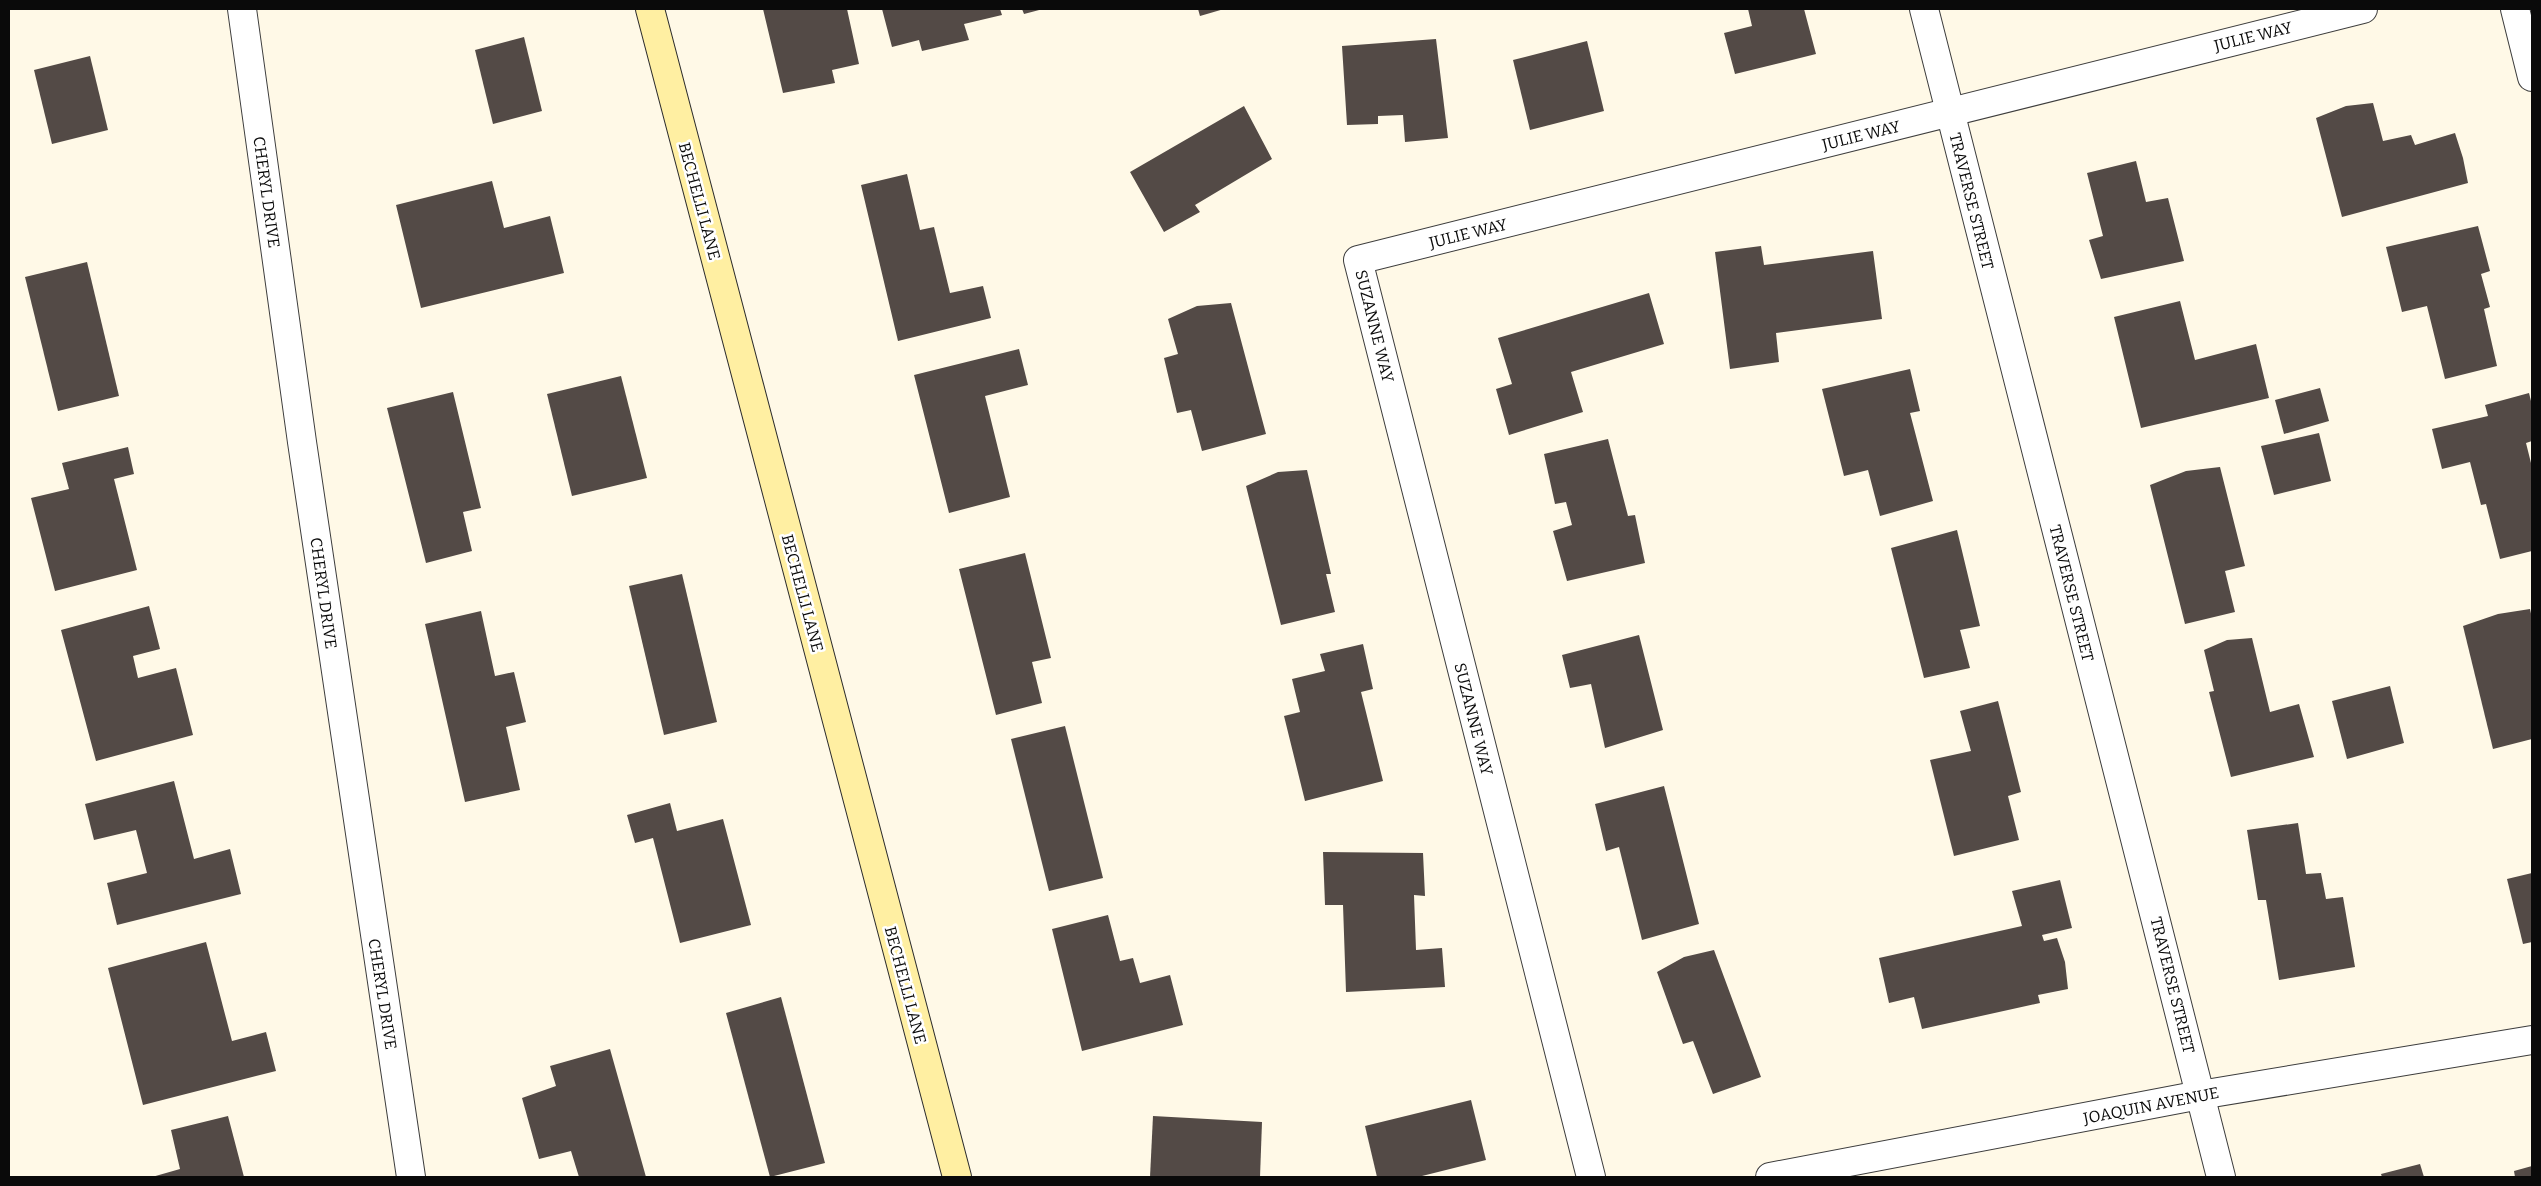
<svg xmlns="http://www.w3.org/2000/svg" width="2541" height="1186" font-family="Bitter,serif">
  <rect width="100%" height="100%" fill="#fff9e7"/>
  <!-- building -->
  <g fill="#534a46">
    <path d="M763,9H847L859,64L832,70L835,83L783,93Z"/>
    <path d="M882,9H1000L1002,15L964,24L969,40L922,51L919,40L892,47Z"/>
    <path d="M1022,9H1043L1024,14Z"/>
    <path d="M1198,9H1224L1200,16Z"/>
    <path d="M1748,9H1804L1816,54L1735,74L1724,33L1752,26Z"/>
    <path d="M524,37L542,111L493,124L475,50Z"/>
    <path d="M1436,39L1448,138L1405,142L1403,115L1378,116V124L1347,125L1342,46Z"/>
    <path d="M1587,41L1604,111L1530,130L1513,60Z"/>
    <path d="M90,56L108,130L52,144L34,70Z"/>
    <path d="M2373,103L2383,141L2411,135L2415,145L2455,133L2463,158L2468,183L2342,217L2316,118L2346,106Z"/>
    <path d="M1244,106L1272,159L1195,205L1200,212L1164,232L1130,172Z"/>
    <path d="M2136,161L2146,202L2168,198L2184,261L2101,279L2089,240L2103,236L2087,173Z"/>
    <path d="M907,174L920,230L934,227L950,293L983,286L991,318L898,341L861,185Z"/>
    <path d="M492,181L504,228L550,216L564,273L421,308L396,205Z"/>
    <path d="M2478,226L2490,271L2481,274L2490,307L2484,309L2497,366L2445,379L2427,306L2402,312L2386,247Z"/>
    <path d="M1761,246L1764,265L1873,251L1882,319L1776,333L1779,362L1730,369L1715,252Z"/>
    <path d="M87,262L119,396L58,411L25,277Z"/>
    <path d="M1649,293L1664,344L1571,372L1583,412L1509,435L1496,389L1512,384L1498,338Z"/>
    <path d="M2180,301L2195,360L2256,344L2269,398L2141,428L2114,317Z"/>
    <path d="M1231,303L1266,434L1202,451L1191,410L1177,413L1164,358L1178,354L1168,319L1197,306Z"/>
    <path d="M1019,349L1028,385L985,396L1010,497L949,513L914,375Z"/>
    <path d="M1910,369L1920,411L1910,413L1933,501L1880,516L1868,470L1844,476L1822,389Z"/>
    <path d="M621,376L647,478L572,496L547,394Z"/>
    <path d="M2320,388L2329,421L2284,434L2275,400Z"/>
    <path d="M453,392L481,508L463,512L472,551L426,563L387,408Z"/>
    <path d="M2529,393L2532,405V441L2526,443L2532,467V551L2500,559L2486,504L2481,505L2470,462L2442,469L2432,429L2488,416L2485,405Z"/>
    <path d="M2319,433L2331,481L2274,495L2261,446Z"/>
    <path d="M1608,439L1628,516L1635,515L1645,563L1567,581L1553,531L1572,525L1566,502L1555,504L1544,454Z"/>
    <path d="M128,447L134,474L114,479L137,570L55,591L31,498L69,489L62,463Z"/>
    <path d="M2220,467L2245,566L2225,571L2235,612L2185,624L2150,485L2186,471Z"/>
    <path d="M1307,470L1331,574H1326L1335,612L1281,625L1246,486L1278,472Z"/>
    <path d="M1957,530L1980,626L1960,630L1970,668L1924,678L1891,548Z"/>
    <path d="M1025,553L1051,658L1032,662L1042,703L996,715L959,569Z"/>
    <path d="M682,574L717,722L664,735L629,586Z"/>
    <path d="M149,606L160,649L133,656L138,678L176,668L193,735L96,761L61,630Z"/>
    <path d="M2530,609L2532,618V739L2493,749L2463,626L2498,614Z"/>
    <path d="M481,611L495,676L514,672L526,722L506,727L520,790L465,802L425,624Z"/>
    <path d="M1639,635L1663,730L1605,748L1591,684L1570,688L1562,655Z"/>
    <path d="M2252,638L2270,712L2299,704L2314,757L2231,777L2209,692L2214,691L2204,650L2227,640Z"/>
    <path d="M1363,644L1373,689L1361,692L1383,781L1305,801L1284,716L1300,712L1292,679L1325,671L1320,654Z"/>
    <path d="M2390,686L2404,743L2347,759L2332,701Z"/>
    <path d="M1998,701L2021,792L2008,796L2019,840L1954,856L1930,760L1971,751L1960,711Z"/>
    <path d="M1065,726L1103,878L1049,891L1011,739Z"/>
    <path d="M174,781L194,859L230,849L241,894L117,925L107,883L147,873L136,830L94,840L85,804Z"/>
    <path d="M1664,786L1699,924L1642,940L1619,847L1606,851L1595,804Z"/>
    <path d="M670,803L677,831L723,819L751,925L680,943L653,838L635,843L627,815Z"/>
    <path d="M2298,823L2306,874L2321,873L2326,899L2343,897L2355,967L2279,980L2266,900H2258L2247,830Z"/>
    <path d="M1323,852L1423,853L1425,896L1414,895L1416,950L1442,948L1445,987L1346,992L1343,905H1325Z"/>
    <path d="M2532,873V942L2523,944L2507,879Z"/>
    <path d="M2060,880L2072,928L2042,935L2044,941L2057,938L2065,962L2068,989L2038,995L2040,1003L1922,1029L1914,997L1889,1003L1879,958L2022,926L2012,891Z"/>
    <path d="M1108,915L1120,961L1133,958L1140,983L1170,975L1183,1025L1082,1051L1052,929Z"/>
    <path d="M206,942L232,1041L266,1032L276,1071L143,1105L108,968Z"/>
    <path d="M1714,950L1761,1077L1713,1094L1693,1041L1683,1044L1657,972L1684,957Z"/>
    <path d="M781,997L825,1163L770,1177L726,1013Z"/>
    <path d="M610,1049L646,1177H579L571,1151L539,1159L522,1098L556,1086L550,1066Z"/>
    <path d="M1471,1100L1486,1160L1418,1177H1377L1365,1126Z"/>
    <path d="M228,1116L244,1177H152L180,1169L171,1130Z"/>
    <path d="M1153,1116L1262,1122L1260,1177H1150Z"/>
    <path d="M2420,1164L2424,1177H2382L2381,1174Z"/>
    <path d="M2532,1166V1177H2515L2514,1171Z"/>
  </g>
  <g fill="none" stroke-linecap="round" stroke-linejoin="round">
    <!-- minor casing -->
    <g stroke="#3d3d3d" stroke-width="30">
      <g id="minor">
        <path d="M242,9L302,442L411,1177"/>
        <path d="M1924,9L2221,1177"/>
        <path d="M2515,9L2532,77"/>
        <path d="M1591,1177L1358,260L2363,9"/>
        <path d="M1770,1177L2200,1095L2532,1040"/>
      </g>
    </g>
    <!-- secondary casing -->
    <g stroke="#2c2c2c" stroke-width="30">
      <path id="secondary" d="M650,9L957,1177"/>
    </g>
    <!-- minor -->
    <use href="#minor" stroke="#fff" stroke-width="28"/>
    <!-- secondary -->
    <use href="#secondary" stroke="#ffefa2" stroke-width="28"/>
  </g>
  <g text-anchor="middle" stroke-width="5" stroke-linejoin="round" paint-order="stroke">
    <!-- street labels -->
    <g font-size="16" fill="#0a0a0a" stroke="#fff">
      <text transform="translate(2253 36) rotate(-14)" y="6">JULIE WAY</text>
      <text transform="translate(1861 135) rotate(-14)" y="6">JULIE WAY</text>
      <text transform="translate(267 192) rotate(82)" y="6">CHERYL DRIVE</text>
      <text transform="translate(700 201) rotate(75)" y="6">BECHELLI LANE</text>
      <text transform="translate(1972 201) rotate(76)" y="6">TRAVERSE STREET</text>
      <text transform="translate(1468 233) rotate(-14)" y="6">JULIE WAY</text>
      <text transform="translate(1375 326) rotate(76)" y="6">SUZANNE WAY</text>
      <text transform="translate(324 593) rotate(82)" y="6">CHERYL DRIVE</text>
      <text transform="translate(803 593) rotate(75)" y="6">BECHELLI LANE</text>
      <text transform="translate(2072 593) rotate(76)" y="6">TRAVERSE STREET</text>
      <text transform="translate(1474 719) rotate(76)" y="6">SUZANNE WAY</text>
      <text transform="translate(906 985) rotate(75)" y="6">BECHELLI LANE</text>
      <text transform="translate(2173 985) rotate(76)" y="6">TRAVERSE STREET</text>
      <text transform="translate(383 994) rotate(81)" y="6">CHERYL DRIVE</text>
      <text transform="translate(2151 1105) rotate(-11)" y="6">JOAQUIN AVENUE</text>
    </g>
  </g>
  <!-- border -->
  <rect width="2541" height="1186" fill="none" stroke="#0a0a0a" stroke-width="20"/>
</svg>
